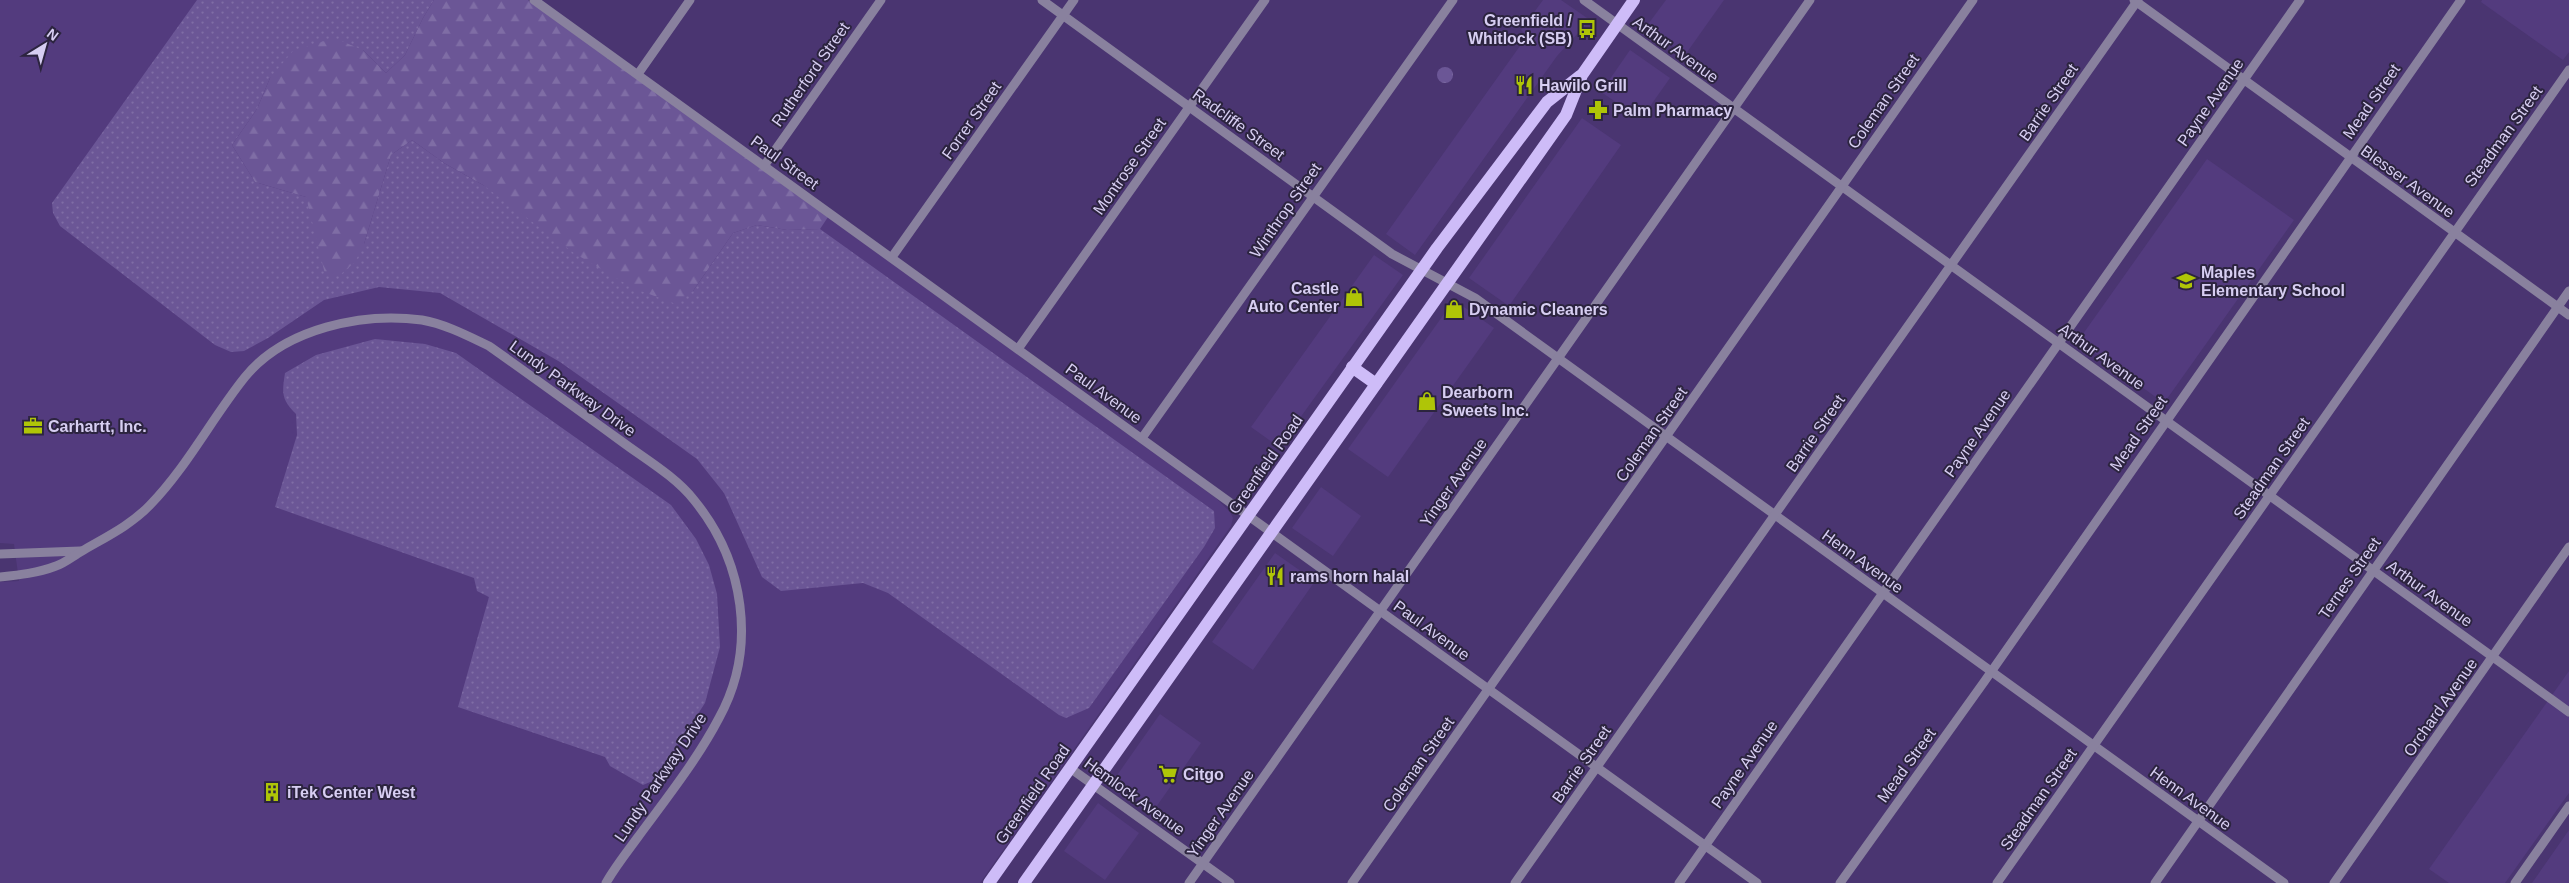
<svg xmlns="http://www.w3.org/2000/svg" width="2569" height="883" font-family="Helvetica,sans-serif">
  <defs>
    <pattern id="grass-dots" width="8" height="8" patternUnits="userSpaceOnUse" patternTransform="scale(1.25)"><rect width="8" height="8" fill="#6b5696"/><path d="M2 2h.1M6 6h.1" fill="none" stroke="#7f6da5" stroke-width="1.8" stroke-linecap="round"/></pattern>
    <pattern id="forest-firs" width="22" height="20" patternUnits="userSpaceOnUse" patternTransform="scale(1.25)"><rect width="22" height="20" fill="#6b5696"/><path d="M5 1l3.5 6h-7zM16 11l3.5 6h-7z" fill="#7f6da5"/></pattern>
    <pattern id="park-crowns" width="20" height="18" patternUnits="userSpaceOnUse" patternTransform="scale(1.25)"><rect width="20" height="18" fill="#6b5696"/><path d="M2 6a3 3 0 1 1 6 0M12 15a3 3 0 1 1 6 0" fill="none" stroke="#7f6da5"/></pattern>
  </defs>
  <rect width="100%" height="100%" fill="#4a3571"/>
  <!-- built -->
  <g fill="#533b7e">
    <path d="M0,0H528L1216,498L1230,512L1233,518L1231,526L980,883H0V582L19,581L14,544L0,543Z"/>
    <path d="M1543,0H1561L1590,20L1557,56L1415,255L1386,234L1527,36L1521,30Z"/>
    <path d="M1666,0H1724L1685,55L1646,27Z"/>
    <path d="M2482,0H2569V52L2563,60L2481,2Z"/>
    <path d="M1630,50L1670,78L1641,119L1601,92Z"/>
    <path d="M1582,118L1621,145L1509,306L1469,278Z"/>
    <path d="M2207,159L2294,220L2164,403L2078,341Z"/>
    <path d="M1374,255L1403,275L1279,447L1251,427Z"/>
    <path d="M1454,300L1494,328L1388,477L1348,449Z"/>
    <path d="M1321,487L1361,516L1333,556L1292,528Z"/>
    <path d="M1275,553L1315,581L1253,670L1212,642Z"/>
    <path d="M2569,671V793L2505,883H2449L2429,869Z"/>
    <path d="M1160,714L1201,743L1154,810L1113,781Z"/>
    <path d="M1098,803L1139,833L1105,880L1064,851Z"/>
    <path d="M2569,830V883H2532Z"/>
  </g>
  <!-- grass -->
  <g fill="url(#grass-dots)">
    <path d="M197,0H434L423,18L405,55L386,73L363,50L270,78L257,109L232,145L255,182L306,197L364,244L391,155L412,140L444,163L483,185L693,291L733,233L757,225L787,230L820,229L1214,511L1215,528L1204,547L1089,708L1066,718L1059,715L888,593L863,583L781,591L762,577L724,493L697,459L560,362L440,293L379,287L324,300L268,338L244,351L231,352L215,345L60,226L53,213L52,203Z"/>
    <path d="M375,339L425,344L456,353L671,505L696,539L709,565L717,594L720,647L705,703L655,780L643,785L610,766L605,757L458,707L489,597L477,591L474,578L275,507L297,435L296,414C281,399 282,393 285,373L316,355Z"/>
  </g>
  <!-- forest -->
  <path fill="url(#forest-firs)" d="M434,0H528L828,217L820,229L787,230L757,225L733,233L693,291L676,304L633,288L574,253L483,185L444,163L412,140L391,155L364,244L355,262L341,274H325L306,197L255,182L232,145L257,109L270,78L293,51L334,38L363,50L386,73L405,55L423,18Z"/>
  <!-- park -->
  <circle fill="url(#park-crowns)" cx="1445" cy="75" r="8"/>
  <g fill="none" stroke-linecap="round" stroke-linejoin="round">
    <!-- minor -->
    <g stroke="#89819e" stroke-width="9">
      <path d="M534,0L1757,883"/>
      <path d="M1042,0L1392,254L1475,298L2284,883"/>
      <path d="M1584,0L2569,712"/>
      <path d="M2134,0L2569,315"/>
      <path d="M638,74L690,0"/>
      <path d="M764,166L881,0"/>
      <path d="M892,257L1074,0"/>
      <path d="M1018,349L1265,0"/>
      <path d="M1142,438L1453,0"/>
      <path d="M0,554L80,551"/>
      <path d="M0,577C19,575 38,573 56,566C65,563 73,556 82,551C106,537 131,525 150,505C187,467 212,418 245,377C285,328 363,312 422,320C445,324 468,336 489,346C533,377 577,409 621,441C645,459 675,476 694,500C744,561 758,647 719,718C697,760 666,799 638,837C627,852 615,867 606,883"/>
      <path d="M1070,768L1230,883"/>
      <path d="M1189,883L1810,0"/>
      <path d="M1352,883L1973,0"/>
      <path d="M1515,883L2138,0"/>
      <path d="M1679,883L2300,0"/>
      <path d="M1840,883L1984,682L2461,0"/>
      <path d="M1997,883L2569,70"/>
      <path d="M2155,883L2569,291"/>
      <path d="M2334,883L2569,547"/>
      <path d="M2515,883L2569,806"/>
    </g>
    <!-- major -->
    <g stroke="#cebcf8" stroke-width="12">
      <path d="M1352,367L1376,384"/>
      <path d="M989,883L1437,248L1547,102L1580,76"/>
      <path d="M1024,883L1566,115L1582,75L1634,0"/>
    </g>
  </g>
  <!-- icons -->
  <defs>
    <g id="bus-bare" transform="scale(1.5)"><path d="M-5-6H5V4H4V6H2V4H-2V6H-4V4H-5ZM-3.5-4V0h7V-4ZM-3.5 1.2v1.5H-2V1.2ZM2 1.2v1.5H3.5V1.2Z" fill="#afc507" stroke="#2c243f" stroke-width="2.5" paint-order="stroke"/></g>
    <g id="restaurant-bare" transform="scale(1.5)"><path d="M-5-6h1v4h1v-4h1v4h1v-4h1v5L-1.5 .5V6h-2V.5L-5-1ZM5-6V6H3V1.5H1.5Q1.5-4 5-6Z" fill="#afc507" stroke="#2c243f" stroke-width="2.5" paint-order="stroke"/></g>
    <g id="pharmacy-bare" transform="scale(1.5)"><path d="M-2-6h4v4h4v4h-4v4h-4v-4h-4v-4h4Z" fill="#afc507" stroke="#2c243f" stroke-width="2.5" paint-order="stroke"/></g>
    <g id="school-bare" transform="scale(1.5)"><path d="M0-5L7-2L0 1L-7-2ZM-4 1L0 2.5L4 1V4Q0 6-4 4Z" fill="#afc507" stroke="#2c243f" stroke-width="2.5" paint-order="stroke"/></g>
    <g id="shop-bare" transform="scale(1.5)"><path d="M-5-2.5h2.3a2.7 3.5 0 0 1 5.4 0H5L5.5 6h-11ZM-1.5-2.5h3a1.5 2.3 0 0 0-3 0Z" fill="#afc507" stroke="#2c243f" stroke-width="2.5" paint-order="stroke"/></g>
    <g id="office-bare" transform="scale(1.5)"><path d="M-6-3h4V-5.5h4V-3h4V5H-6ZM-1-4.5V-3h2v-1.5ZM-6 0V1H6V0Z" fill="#afc507" stroke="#2c243f" stroke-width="2.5" paint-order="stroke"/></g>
    <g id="supermarket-bare" transform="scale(1.5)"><path d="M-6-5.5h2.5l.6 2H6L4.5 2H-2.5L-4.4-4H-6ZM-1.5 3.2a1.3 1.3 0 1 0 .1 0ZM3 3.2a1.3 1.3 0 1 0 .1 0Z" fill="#afc507" stroke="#2c243f" stroke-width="2.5" paint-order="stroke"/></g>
    <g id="building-bare" transform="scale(1.5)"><path d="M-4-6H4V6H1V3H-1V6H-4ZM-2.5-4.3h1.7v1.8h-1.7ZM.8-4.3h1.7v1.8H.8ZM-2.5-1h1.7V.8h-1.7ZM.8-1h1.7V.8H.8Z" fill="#afc507" stroke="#2c243f" stroke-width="2.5" paint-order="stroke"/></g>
  </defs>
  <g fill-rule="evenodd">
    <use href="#bus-bare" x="1587" y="29"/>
    <use href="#restaurant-bare" x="1524" y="85"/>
    <use href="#pharmacy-bare" x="1598" y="110"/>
    <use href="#school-bare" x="2186" y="281"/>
    <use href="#shop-bare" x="1354" y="297"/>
    <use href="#shop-bare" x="1454" y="309"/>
    <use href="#shop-bare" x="1427" y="401"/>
    <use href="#office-bare" x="33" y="426"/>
    <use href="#restaurant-bare" x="1275" y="576"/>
    <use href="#supermarket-bare" x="1168" y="774"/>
    <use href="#building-bare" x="272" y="792"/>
  </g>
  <g text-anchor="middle" stroke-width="4" stroke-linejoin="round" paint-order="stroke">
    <!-- poi labels -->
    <g font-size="16" font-weight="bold" fill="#d7cef2" stroke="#2c243f" text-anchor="start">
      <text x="1572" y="26" text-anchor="end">Greenfield /<tspan x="1572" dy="18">Whitlock (SB)</tspan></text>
      <text x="1539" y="91">Hawilo Grill</text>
      <text x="1613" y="116">Palm Pharmacy</text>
      <text x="2201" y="278">Maples<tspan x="2201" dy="18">Elementary School</tspan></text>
      <text x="1339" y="294" text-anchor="end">Castle<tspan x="1339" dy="18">Auto Center</tspan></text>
      <text x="1469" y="315">Dynamic Cleaners</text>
      <text x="1442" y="398">Dearborn<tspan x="1442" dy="18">Sweets Inc.</tspan></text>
      <text x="48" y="432">Carhartt, Inc.</text>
      <text x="1290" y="582">rams horn halal</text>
      <text x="1183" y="780">Citgo</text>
      <text x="287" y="798">iTek Center West</text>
    </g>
    <!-- street labels -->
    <g font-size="16" fill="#d7cef2" stroke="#2c243f">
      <text transform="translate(1676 49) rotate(36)" y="6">Arthur Avenue</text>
      <text transform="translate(810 74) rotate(-55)" y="6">Rutherford Street</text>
      <text transform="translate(1883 101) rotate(-55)" y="6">Coleman Street</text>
      <text transform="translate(2371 101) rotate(-55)" y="6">Mead Street</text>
      <text transform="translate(2048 102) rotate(-55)" y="6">Barrie Street</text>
      <text transform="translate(2210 102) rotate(-55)" y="6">Payne Avenue</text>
      <text transform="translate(971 120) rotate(-55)" y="6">Forrer Street</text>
      <text transform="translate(1239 124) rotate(36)" y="6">Radcliffe Street</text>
      <text transform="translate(2503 136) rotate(-54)" y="6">Steadman Street</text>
      <text transform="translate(785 162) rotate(36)" y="6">Paul Street</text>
      <text transform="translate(1129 166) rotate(-55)" y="6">Montrose Street</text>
      <text transform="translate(2408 181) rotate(36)" y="6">Blesser Avenue</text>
      <text transform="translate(1285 210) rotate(-55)" y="6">Winthrop Street</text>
      <text transform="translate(2102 356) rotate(36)" y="6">Arthur Avenue</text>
      <text transform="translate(573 388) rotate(36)" y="6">Lundy Parkway Drive</text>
      <text transform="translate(1104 393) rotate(36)" y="6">Paul Avenue</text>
      <text transform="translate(1815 433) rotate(-55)" y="6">Barrie Street</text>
      <text transform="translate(1977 433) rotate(-55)" y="6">Payne Avenue</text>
      <text transform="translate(2138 433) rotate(-55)" y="6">Mead Street</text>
      <text transform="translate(1651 434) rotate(-55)" y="6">Coleman Street</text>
      <text transform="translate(1265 464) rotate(-55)" y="6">Greenfield Road</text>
      <text transform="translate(2271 468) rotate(-55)" y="6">Steadman Street</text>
      <text transform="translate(1453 482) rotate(-55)" y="6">Yinger Avenue</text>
      <text transform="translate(1863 561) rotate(36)" y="6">Henn Avenue</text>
      <text transform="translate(2349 578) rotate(-55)" y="6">Ternes Street</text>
      <text transform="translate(2430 593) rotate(36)" y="6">Arthur Avenue</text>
      <text transform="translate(1432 630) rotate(36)" y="6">Paul Avenue</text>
      <text transform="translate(2440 707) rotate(-55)" y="6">Orchard Avenue</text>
      <text transform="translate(1418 764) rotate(-55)" y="6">Coleman Street</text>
      <text transform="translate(1581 764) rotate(-55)" y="6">Barrie Street</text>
      <text transform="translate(1744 764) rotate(-55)" y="6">Payne Avenue</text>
      <text transform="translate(1906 765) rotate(-54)" y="6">Mead Street</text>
      <text transform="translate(660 777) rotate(-56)" y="6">Lundy Parkway Drive</text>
      <text transform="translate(1032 794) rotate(-55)" y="6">Greenfield Road</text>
      <text transform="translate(1135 796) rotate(36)" y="6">Hemlock Avenue</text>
      <text transform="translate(2191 798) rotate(36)" y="6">Henn Avenue</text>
      <text transform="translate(2038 799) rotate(-55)" y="6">Steadman Street</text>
      <text transform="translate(1220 813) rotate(-55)" y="6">Yinger Avenue</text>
    </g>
  </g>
  <!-- north arrow -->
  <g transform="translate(45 45) rotate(37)" stroke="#2c243f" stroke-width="4" paint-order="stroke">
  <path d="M0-4L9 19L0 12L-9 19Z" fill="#d7cef2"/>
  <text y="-8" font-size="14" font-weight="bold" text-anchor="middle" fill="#d7cef2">N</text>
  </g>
</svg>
